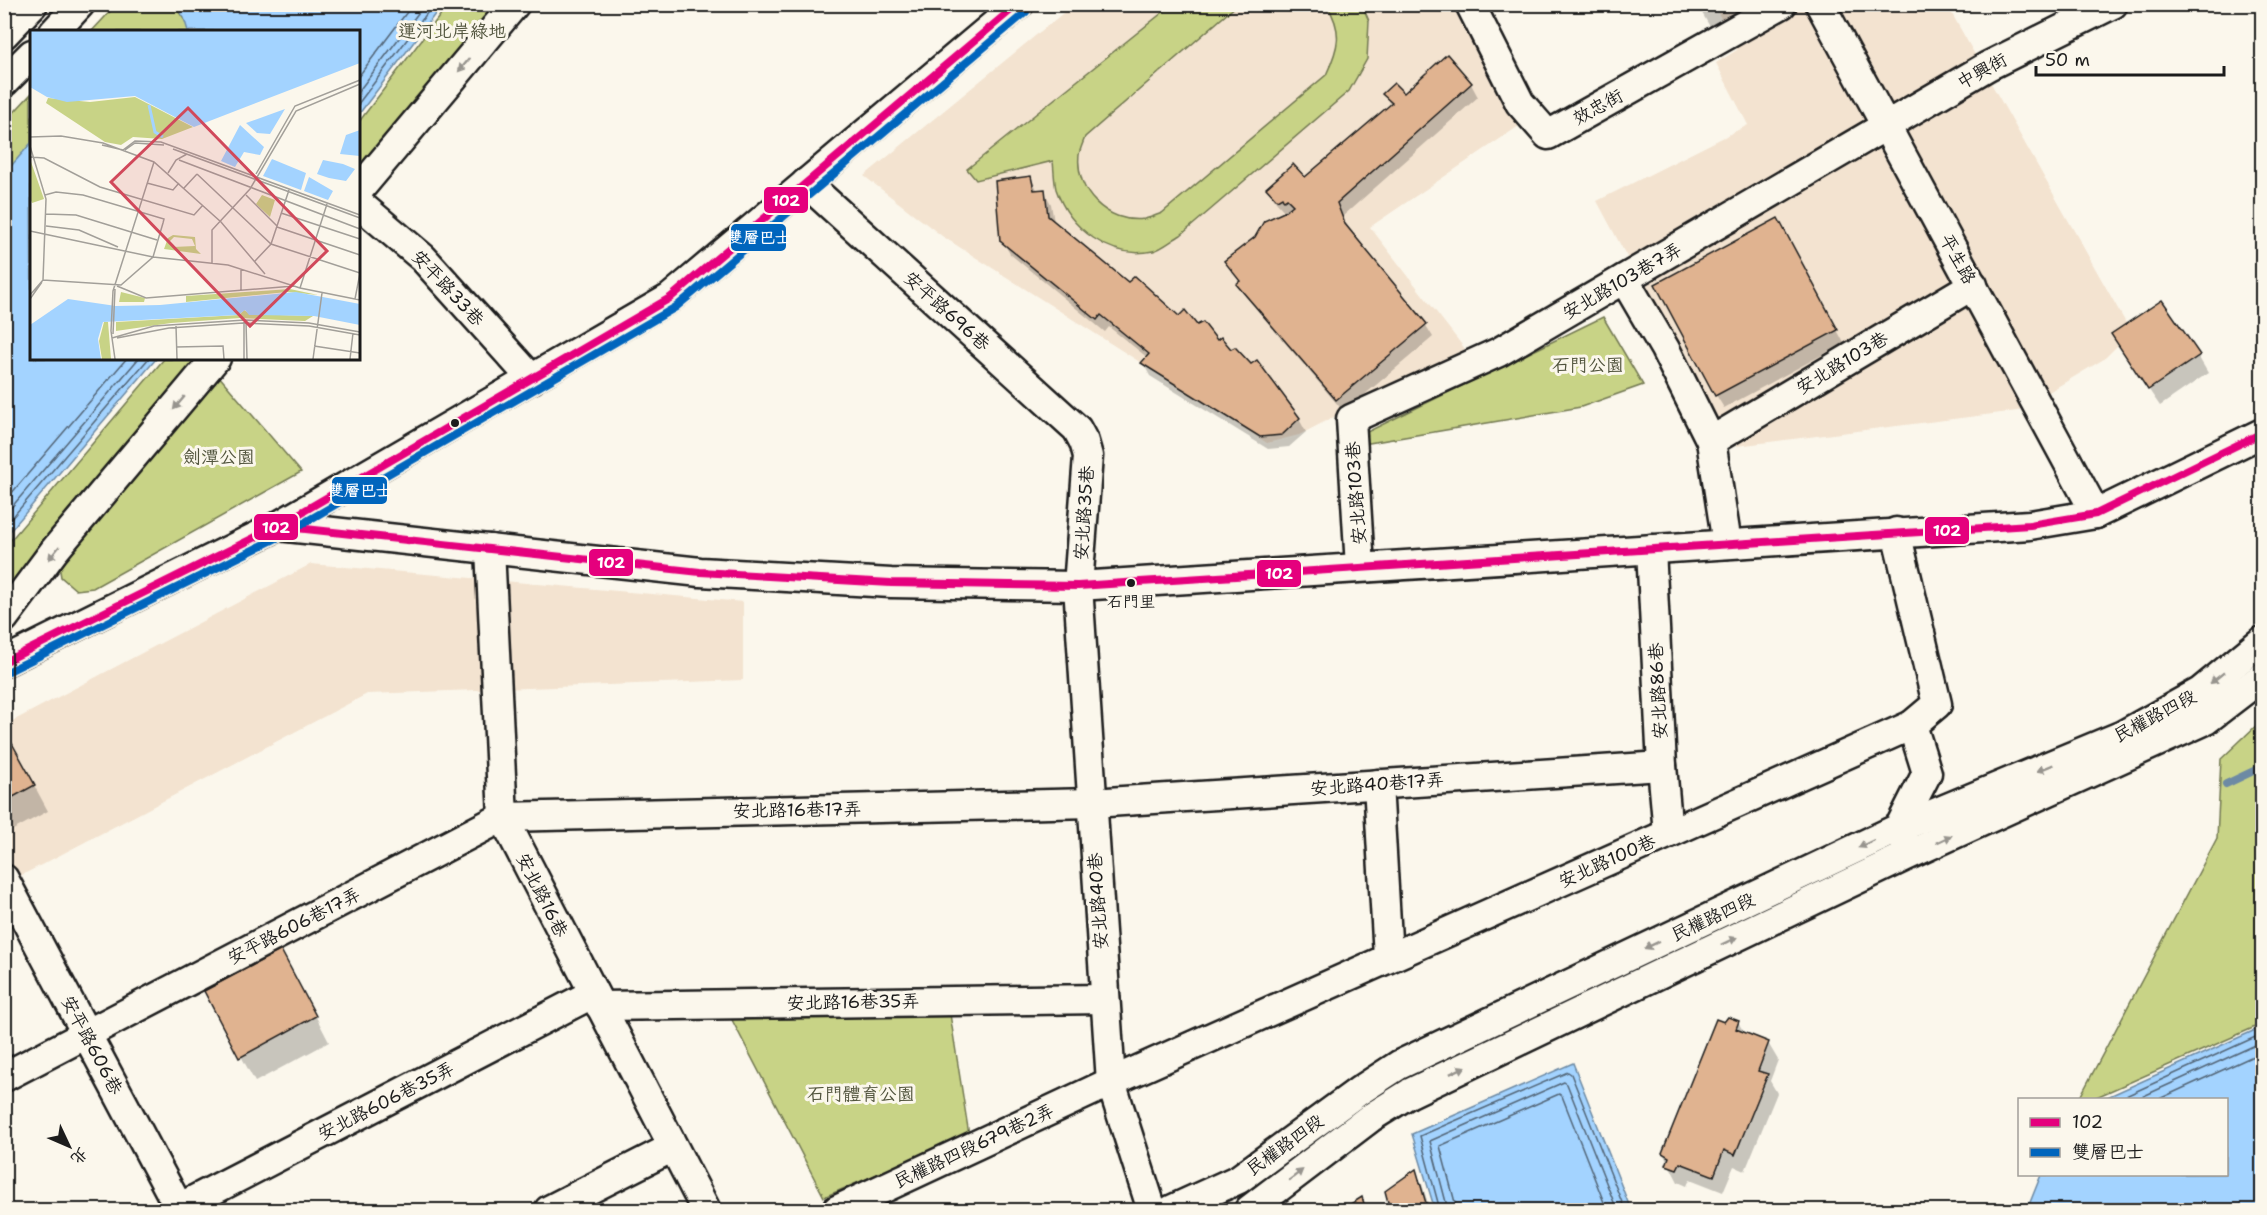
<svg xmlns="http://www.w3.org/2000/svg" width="2267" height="1215" font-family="'Shantell Sans','LXGW WenKai TC',sans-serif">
  <rect width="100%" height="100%" fill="#fbf7ec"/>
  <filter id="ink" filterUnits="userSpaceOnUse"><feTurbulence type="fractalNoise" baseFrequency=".0167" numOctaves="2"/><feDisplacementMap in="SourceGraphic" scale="12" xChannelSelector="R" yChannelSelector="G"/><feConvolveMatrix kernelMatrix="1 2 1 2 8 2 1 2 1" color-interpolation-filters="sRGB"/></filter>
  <g filter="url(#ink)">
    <!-- built -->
    <g fill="#f3e3d0">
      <path d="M1073,5H1455L1519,126L1370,227L1465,349L1299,435L1267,443L942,236L864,176Z"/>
      <path d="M1714,5H1947L2131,332L2104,359L2017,411L1737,446L1719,429L1597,201L1748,125L1716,63L1737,50Z"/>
      <path d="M311,564L743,602V680L367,694L5,884V725Z"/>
    </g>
    <!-- green -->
    <g fill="#c8d386" stroke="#727851" stroke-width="1.5">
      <path d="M117,4L174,5L188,25L189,32H91Z"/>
      <path d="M448,5H500L359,172L358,123Z"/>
      <path d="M1172,5H1237L1085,137C1083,143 1080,149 1079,155C1075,191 1107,224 1144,219C1150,218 1156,215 1162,213L1326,75C1339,47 1343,32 1327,5H1362L1369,21L1367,59L1349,91L1181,235C1172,240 1162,249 1153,251C1110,260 1069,228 1056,189C1054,180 1054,170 1053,161L976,180L967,169Z"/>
      <path d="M31,94V154L5,182V122Z"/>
      <path d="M1603,317L1643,385L1581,407L1363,444L1367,432Z"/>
      <path d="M164,359H202L5,592L4,548Z"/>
      <path d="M218,375L301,472L93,588L76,590L61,577L59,565Z"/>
      <path d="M2262,720V1024L2092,1099H2079L2217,838L2221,759Z"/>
      <path d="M950,1014L969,1135L824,1197L730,1016Z"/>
    </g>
    <!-- water -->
    <g fill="#a3d3ff" stroke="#6d8aa4" stroke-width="1.5">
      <path d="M175,5H442L359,114L358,32L188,31L184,18Z"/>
      <path d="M31,143L32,358L156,359L5,537V173Z"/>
      <path d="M2262,1027V1210H2027L2041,1175L2226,1174V1100L2103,1099Z"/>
      <path d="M1573,1063L1631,1210H1435L1412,1134Z"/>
    </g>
    <!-- shadow -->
    <g fill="#0003">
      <path d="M1697,4H1750L1710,27Z"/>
      <path d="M1447,56L1471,84L1478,97L1343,216L1349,231L1425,324L1433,337L1344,412L1246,297L1238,284L1240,282L1226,262L1286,213L1276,202L1268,189L1305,179L1391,106L1384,94L1404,95Z"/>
      <path d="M1031,178L1038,191H1044L1051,204L1054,222L1128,284L1179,318L1197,326L1217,342L1299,419L1306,432L1289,447L1268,449L1150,376L1143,363L1148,358L1109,327L1105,332L1010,254L1002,240Z"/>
      <path d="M1785,233L1844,343L1724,408L1716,395Z"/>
      <path d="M2123,352L2198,356L2208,373L2160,406Z"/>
      <path d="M4,740L22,763L48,811L13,830L4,815Z"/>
      <path d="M295,976L329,1042L255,1082L206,991Z"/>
      <path d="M1738,1022L1745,1034L1768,1043L1778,1060L1770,1081L1777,1093L1745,1171L1734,1166L1723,1192L1690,1179L1687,1186L1678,1182L1663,1153L1725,1024Z"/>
      <path d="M1415,1172L1422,1184L1430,1210H1392L1387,1192Z"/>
      <path d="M1362,1199L1368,1210H1344Z"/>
    </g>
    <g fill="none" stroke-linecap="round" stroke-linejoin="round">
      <!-- shore -->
      <g stroke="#526577" stroke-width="1.5">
        <path d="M358,77L413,4"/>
        <path d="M358,92L425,4"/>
        <path d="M358,104L434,4"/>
        <path d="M4,502L127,358"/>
        <path d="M4,516L139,358"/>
        <path d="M4,527L149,358"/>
        <path d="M2117,1100L2262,1034"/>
        <path d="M2135,1100L2262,1042"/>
        <path d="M2157,1100L2262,1052"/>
        <path d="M1440,1210L1420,1136L1568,1072L1571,1074L1625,1210"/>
        <path d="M1448,1210L1430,1141L1564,1082L1567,1084L1617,1210"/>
        <path d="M1457,1210L1440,1146L1559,1094L1562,1096L1607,1210"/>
      </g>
      <!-- stream -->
      <path stroke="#6d8aa4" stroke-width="8" d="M2226,784L2262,767"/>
    </g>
    <!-- building -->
    <g fill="#e0b390" stroke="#1c1c1c" stroke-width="1.5">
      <path d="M1447,54L1472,83L1337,203L1345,224L1427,324L1336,400L1236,284L1240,281L1224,261L1255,237L1264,221L1284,212L1293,205L1287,199L1284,201L1282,197L1277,200L1266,188L1293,164L1305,177L1392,103L1382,94L1394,83L1404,93Z"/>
      <path d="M1031,176L1034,190L1045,189L1048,216L1128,282L1135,276L1179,316L1185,310L1197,325L1203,322L1217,340L1221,337L1231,349L1235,347L1251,364L1257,360L1300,418L1282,435L1260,437L1141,363L1149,354L1101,315L1097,320L1000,241L995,181Z"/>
      <path d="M1778,218L1838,330L1715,396L1655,284Z"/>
      <path d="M2162,300L2200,355L2148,390L2111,334Z"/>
      <path d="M8,736L35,785L4,802V738Z"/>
      <path d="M281,950L316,1016L239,1058L204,991Z"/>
      <path d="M1728,1017L1739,1021L1736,1029L1769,1042L1758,1071L1768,1074L1735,1155L1724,1150L1714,1176L1680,1163L1677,1169L1666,1165L1669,1157L1662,1153L1716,1019L1724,1022Z"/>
      <path d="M1416,1169L1428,1210H1390L1385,1191Z"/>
      <path d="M1362,1197L1366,1210H1341Z"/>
    </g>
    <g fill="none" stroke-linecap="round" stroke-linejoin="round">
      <!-- minor casing -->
      <g stroke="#1c1c1c" stroke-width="33">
        <g id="minor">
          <path d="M1470,4L1520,103L1548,135L1782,4"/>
          <path d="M1820,4L2096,514"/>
          <path d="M54,32L80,4"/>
          <path d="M4,34L33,4"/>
          <path d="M4,82L32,54"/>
          <path d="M806,183L1077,429L1084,442L1088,456L1078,586L1111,1082L1152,1210"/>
          <path d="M358,191L515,4"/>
          <path d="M358,203L423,258L532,379"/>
          <path d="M1624,279L1665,349L1711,441"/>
          <path d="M278,526L700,572L891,583L1078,586L2030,525L2096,514L2262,433"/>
          <path d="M1727,544L1711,441L1973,285"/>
          <path d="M490,549L503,817L706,1210"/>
          <path d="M1651,549L1662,766L1668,833"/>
          <path d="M1360,567L1351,419L1499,352L1988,66L2113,4"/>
          <path d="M4,618L54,551L216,358"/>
          <path d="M4,662L278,526L670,298L1019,4"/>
          <path d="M1378,784L1388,957"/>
          <path d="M1902,836L1899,828L1927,773L1912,725"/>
          <path d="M4,879L180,1210"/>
          <path d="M600,1006L1105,999"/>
          <path d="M4,1077L503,817L1092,803L1662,766"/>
          <path d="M175,1210L592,994"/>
          <path d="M549,1210L673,1147"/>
          <path d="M837,1210L1111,1082L1912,725L1937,704L1896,532"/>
          <path d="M1171,1210L1239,1179L1359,1091L1399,1065L1899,828L2123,735L2200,692L2262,641"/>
          <path d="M1249,1210L1370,1118L1410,1093L1908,855L2206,720L2262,677"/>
        </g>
      </g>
      <!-- minor -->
      <use href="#minor" stroke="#fbf7ec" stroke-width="28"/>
      <!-- bus-1 casing -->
      <g stroke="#fbf7ec" stroke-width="12">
        <g id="bus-1">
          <path d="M278,526L700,572L891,583L1078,586L2030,525L2096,514L2262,433"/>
          <path d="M4,662L278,526L670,298L1018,4"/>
        </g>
      </g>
      <!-- bus-2 casing -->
      <g stroke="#fbf7ec" stroke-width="12">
        <path id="bus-2" d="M9,671L283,535L676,307L1026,12"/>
      </g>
      <!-- bus-1 -->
      <use href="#bus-1" stroke="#e5007d" stroke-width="8"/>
      <!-- bus-2 -->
      <use href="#bus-2" stroke="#0065bd" stroke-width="8"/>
    </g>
    <!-- one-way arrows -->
    <defs><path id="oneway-solid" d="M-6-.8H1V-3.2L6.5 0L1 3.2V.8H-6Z" transform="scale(1.5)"/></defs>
    <g fill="#97948e">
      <use href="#oneway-solid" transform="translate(464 65) rotate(130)"/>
      <use href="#oneway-solid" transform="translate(179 403) rotate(130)"/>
      <use href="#oneway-solid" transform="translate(54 553) rotate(129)"/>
      <use href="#oneway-solid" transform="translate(2217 678) rotate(141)"/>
      <use href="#oneway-solid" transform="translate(2045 768) rotate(158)"/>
      <use href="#oneway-solid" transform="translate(1944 839) rotate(-25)"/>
      <use href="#oneway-solid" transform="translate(1866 844) rotate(154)"/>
      <use href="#oneway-solid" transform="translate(1729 941) rotate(-25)"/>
      <use href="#oneway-solid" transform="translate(1652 945) rotate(155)"/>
      <use href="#oneway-solid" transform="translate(1458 1070) rotate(-25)"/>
      <use href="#oneway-solid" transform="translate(1296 1175) rotate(-38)"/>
    </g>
  </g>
  <!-- markers -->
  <g fill="#1c1c1c" stroke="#fbf7ec" stroke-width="2">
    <circle cx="455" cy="423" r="5"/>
    <circle cx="1131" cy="583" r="5"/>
  </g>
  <g text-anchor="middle" stroke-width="6" stroke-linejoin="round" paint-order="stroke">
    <!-- bus labels -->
    <g font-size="16" fill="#1c1c1c" stroke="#fbf7ec">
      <text x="1131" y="607">石門里</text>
    </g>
    <!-- park labels -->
    <g font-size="18" fill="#50533c" stroke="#fbf7ec">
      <text x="452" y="37">運河北岸綠地</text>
      <text x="1588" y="371">石門公園</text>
      <text x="219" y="463">劍潭公園</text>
      <text x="861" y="1100">石門體育公園</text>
    </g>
    <!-- street labels -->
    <g font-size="18" fill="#1c1c1c" stroke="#fbf7ec">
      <text transform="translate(1982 71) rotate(-29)" y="6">中興街</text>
      <text transform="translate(1598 107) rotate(-29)" y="6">效忠街</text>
      <text transform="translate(1958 259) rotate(61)" y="6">平生路</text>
      <text transform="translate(1622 281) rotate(-30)" y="6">安北路103巷7弄</text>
      <text transform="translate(448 288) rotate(47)" y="6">安平路33巷</text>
      <text transform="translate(947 311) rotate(42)" y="6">安平路696巷</text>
      <text transform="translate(1842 363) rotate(-31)" y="6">安北路103巷</text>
      <text transform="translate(1356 493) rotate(-94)" y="6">安北路103巷</text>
      <text transform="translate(1084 513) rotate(-86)" y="6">安北路35巷</text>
      <text transform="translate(1658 691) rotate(-93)" y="6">安北路86巷</text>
      <text transform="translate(2155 716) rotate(-28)" y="6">民權路四段</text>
      <text transform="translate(1377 784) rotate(-4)" y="6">安北路40巷17弄</text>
      <text transform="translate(797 810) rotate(-1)" y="6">安北路16巷17弄</text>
      <text transform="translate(1607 861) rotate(-24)" y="6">安北路100巷</text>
      <text transform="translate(542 895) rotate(63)" y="6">安北路16巷</text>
      <text transform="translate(1098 901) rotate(-94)" y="6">安北路40巷</text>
      <text transform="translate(1713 917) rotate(-25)" y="6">民權路四段</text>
      <text transform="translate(294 926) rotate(-27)" y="6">安平路606巷17弄</text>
      <text transform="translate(853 1002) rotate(-1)" y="6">安北路16巷35弄</text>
      <text transform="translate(92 1045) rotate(62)" y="6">安平路606巷</text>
      <text transform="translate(386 1101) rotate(-27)" y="6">安北路606巷35弄</text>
      <text transform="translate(1285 1145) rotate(-36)" y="6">民權路四段</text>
      <text transform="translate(974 1146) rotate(-25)" y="6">民權路四段679巷2弄</text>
    </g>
  </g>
  <!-- overview -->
  <g transform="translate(30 30)">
    <rect width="330" height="330" fill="#fbf7ec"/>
    <path d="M105,67L163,97L132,109L103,107L91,115L75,112L16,73L18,68L60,72ZM0,129L14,169L2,173L0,168ZM232,165L245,170L240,187L226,174ZM143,205L165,207L166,219L171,224L134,219L138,208ZM144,207L162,209L165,216L143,217L139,212ZM260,259L288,265L257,262L156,272V266ZM91,262L115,268L114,272H89ZM214,280L220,284L283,286L275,291L210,288L141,293L86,301V292L209,285ZM74,292H78L81,329H72L69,311Z" fill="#c8d386" fill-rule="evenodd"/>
    <path d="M0,1H330V33L164,97L105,66L37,72L17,67L0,57ZM255,79L240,104L227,103L216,93ZM210,95L234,117L230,125L214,122L205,137L191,131ZM330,100V126L310,124L316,105ZM242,129L276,143L271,160L233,146ZM293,130L313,134L325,139L316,151L299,148L287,144ZM279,147L303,161L298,170L274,161ZM266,262L330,274V295L284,286L219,285L215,280L208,285L73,292L68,309L71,329H0V295L38,269L86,276L130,275Z" fill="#a3d3ff"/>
    <path fill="none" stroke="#a3d3ff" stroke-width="3" d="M119,75L125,102L133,107"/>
    <path fill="none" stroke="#a29f99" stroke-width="1.5" d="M0,107L31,106L73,113L124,132L191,192L235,244M72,115L93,120M0,116L16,169L13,250M143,119L330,188M93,120L105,111L131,112L330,185M95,120L105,113L134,115M0,127L14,128L70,157L164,185L173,175M149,130L330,199M138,143L146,130L157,124M167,144L241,214L330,243M226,144L265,76L330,50M117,153L143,160L149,153M154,158L167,144M216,165L247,196M251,183L330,209M16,184L46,185L127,210M16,196L49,200L88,217M247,197L330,225M0,201L123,227L198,235L270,258L330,270M225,231L241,214L259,160M182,233V200L220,159L266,81L330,54M87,256L116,268L264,256M270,258L297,174M211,261V239M0,265L13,250L91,255L123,227L133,193L134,189L53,165L26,162L15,165M0,269L12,252M325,269L330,243M214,292V329M216,292L217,329M146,296L147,329M83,304L85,259M82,308L124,296L215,290L279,293L330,302M87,308L139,298L213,293L279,296L330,305M284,316L330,323M146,317L193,316L194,329M85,329L81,301L83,261L124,132M283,329L292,263M320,329L323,303"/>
    <path fill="#d1495b" fill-opacity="0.15" stroke="#d1495b" stroke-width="3" d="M158,78L297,221L220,296L81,152Z"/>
    <rect width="330" height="330" fill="none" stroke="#1c1c1c" stroke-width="3"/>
  </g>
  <g stroke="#fbf7ec" stroke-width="2">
    <rect x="763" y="186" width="46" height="28" rx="6" fill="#e5007d"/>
    <rect x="730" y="223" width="57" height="29" rx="6" fill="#0065bd"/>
    <rect x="331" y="476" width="57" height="29" rx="6" fill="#0065bd"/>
    <rect x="253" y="513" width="46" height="28" rx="6" fill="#e5007d"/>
    <rect x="1924" y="516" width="46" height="29" rx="6" fill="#e5007d"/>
    <rect x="588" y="548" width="46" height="29" rx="6" fill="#e5007d"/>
    <rect x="1256" y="559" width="46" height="29" rx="6" fill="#e5007d"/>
  </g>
  <g font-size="16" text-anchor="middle" font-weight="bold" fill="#fff">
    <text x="786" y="206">102</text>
    <text x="759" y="243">雙層巴士</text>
    <text x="360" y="496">雙層巴士</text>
    <text x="276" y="533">102</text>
    <text x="1947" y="536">102</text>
    <text x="611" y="568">102</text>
    <text x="1279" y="579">102</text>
  </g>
  <!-- margin -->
  <rect width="2267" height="1215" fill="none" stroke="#fbf7ec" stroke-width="24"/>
  <rect x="12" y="12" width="2243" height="1191" fill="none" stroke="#1c1c1c" stroke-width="2" filter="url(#ink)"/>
  <!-- legend -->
  <rect x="2018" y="1098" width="210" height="78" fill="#fbf7ec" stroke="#a29f99" stroke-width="1.5"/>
  <rect x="2030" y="1118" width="30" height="9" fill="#e5007d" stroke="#a29f99" stroke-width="1.5"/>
  <text x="2072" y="1128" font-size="18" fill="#1c1c1c">102</text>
  <rect x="2030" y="1148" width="30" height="9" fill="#0065bd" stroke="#a29f99" stroke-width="1.5"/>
  <text x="2072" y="1158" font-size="18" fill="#1c1c1c">雙層巴士</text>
  <!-- north arrow -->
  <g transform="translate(69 1146) rotate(134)" stroke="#fbf7ec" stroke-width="4.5" paint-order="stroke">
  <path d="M0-4.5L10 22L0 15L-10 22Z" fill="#1c1c1c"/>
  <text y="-9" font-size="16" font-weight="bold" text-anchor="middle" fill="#1c1c1c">北</text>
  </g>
  <!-- scale -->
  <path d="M2036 66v9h188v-9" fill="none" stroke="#1c1c1c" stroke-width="3"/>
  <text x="2045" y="66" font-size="18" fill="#1c1c1c" stroke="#fbf7ec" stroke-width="4.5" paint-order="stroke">50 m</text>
</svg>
